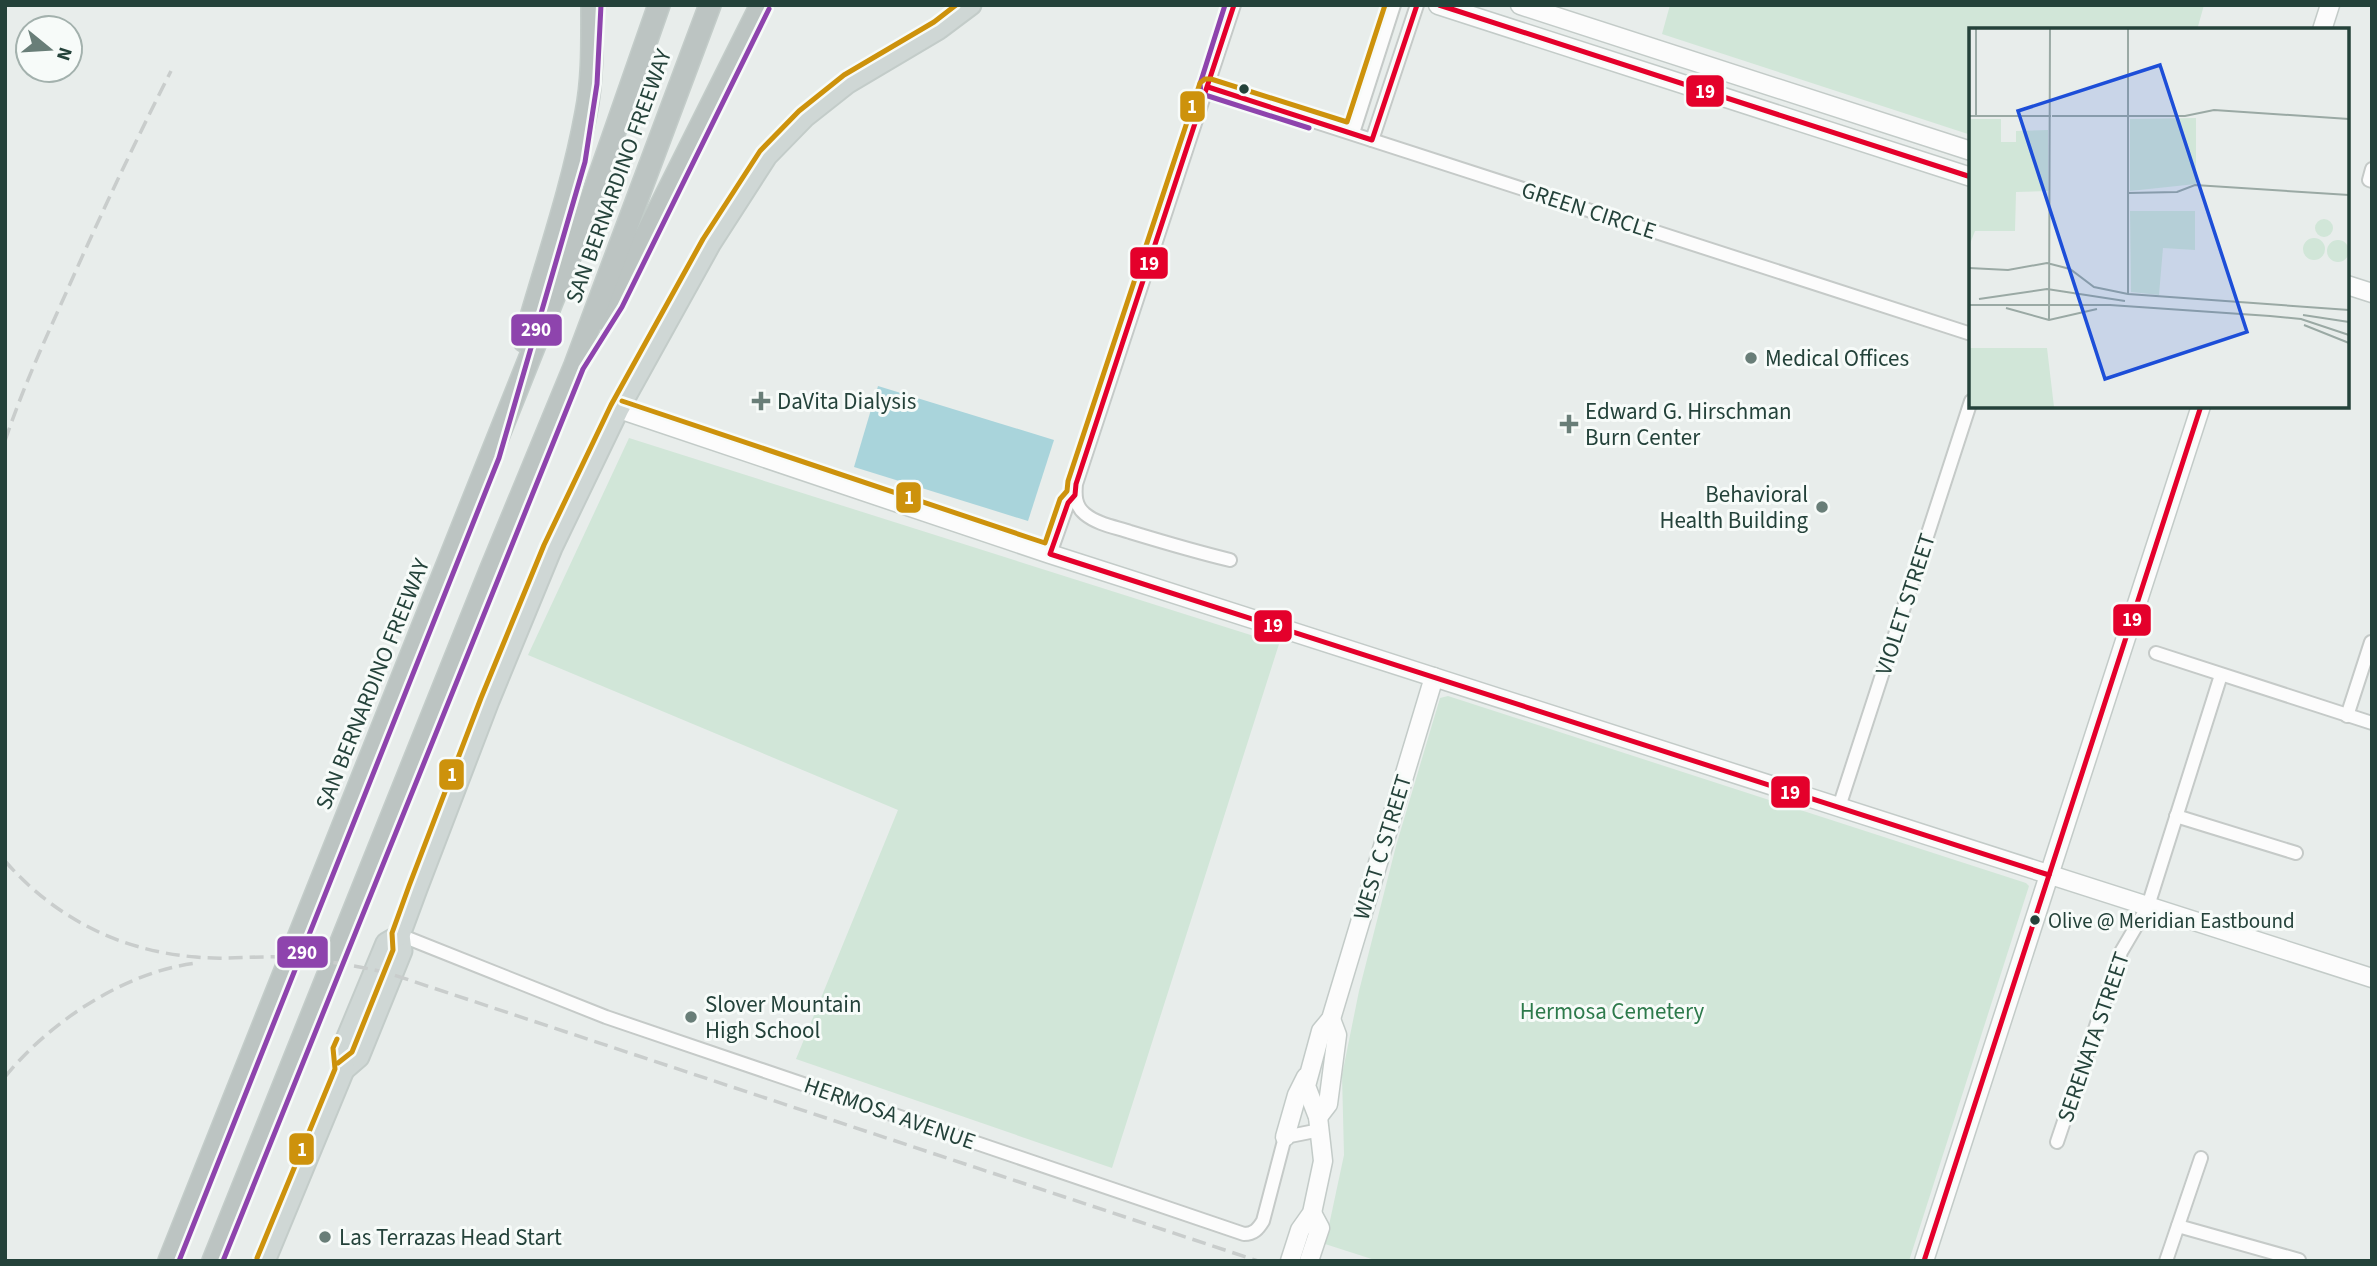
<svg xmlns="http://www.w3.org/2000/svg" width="2377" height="1266" font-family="'Source Sans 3',sans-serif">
  <rect width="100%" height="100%" fill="#e8edeb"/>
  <!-- green -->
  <g fill="#d1e6d8">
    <path d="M1670,5H2204L2197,30H1971V135L1662,34Z"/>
    <path d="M629,438L1279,644L1112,1168L796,1059L898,810L528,655Z"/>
    <path d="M1448,696L2026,883L2029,886L1909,1261H1378L1325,1244L1344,1155L1342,1075L1359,991L1396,846L1440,698Z"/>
  </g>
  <!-- water -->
  <path fill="#a9d4db" d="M878,386L1054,440L1028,521L854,467Z"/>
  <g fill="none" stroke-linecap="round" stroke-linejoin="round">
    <!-- street casing -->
    <g stroke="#c5cac8" stroke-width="16">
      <g id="street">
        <path d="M1208,87L1971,334"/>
        <path d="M1353,133L1394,5"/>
        <path d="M1372,140L1417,5"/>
        <path d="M2372,169L2369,180L2372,181"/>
        <path d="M1050,554L1068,503L1075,495"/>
        <path d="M1230,560C1197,552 1163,542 1130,532C1115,527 1097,524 1085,514C1075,506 1075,495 1076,484L1234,5"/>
        <path d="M2156,653L2372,723"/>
        <path d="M2347,716L2371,642"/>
        <path d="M1839,807L1971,401"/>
        <path d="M2176,816L2296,853"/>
        <path d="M400,935L606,1017L1244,1234C1254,1234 1258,1229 1263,1221L1285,1137L1320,1130"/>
        <path d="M2057,1142L2121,952L2148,906L2221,675"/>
        <path d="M2178,1226L2299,1260"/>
        <path d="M2166,1261L2201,1158"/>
      </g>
    </g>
    <!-- secondary casing -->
    <g stroke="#c3cbc8" stroke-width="21">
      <g id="secondary">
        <path d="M1438,5L1971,177"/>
        <path d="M1520,5L1971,151"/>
        <path d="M2322,30L2330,5"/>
        <path d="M2347,285L2372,293"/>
        <path d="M619,409L1050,554L2372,978"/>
        <path d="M1318,1117L1328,1104L1337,1035L1331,1019"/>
        <path d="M1285,1137L1297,1095L1306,1077"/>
        <path d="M1290,1261L1300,1230L1312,1213L1323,1161L1318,1117L1306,1086L1321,1031L1331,1019L1434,677"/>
        <path d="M1309,1261L1320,1228L1312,1213"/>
        <path d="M1924,1261L2201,406"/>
      </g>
    </g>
    <!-- primary casing -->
    <g stroke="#c3ccc9" stroke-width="23">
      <g id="primary">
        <path d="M344,1070L359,1057L402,951L400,935L417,889L489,701L552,548L619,409L711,243L767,156L805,117L848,83L939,29L971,5"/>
        <path d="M265,1261L344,1070L342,1049L386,943L400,935"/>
      </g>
    </g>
    <!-- highway casing -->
    <g stroke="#c3ccc9" stroke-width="24">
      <g id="highway">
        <path d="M604,319L761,5"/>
        <path d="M524,341C545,266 572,190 586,113C593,78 592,41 592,5"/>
        <path d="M169,1261L578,237L659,5"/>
        <path d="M213,1261L490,571L575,365L710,5"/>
      </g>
    </g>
    <!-- street -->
    <use href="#street" stroke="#fcfcfc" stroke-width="12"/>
    <!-- secondary -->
    <use href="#secondary" stroke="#fcfcfc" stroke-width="18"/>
    <!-- primary -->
    <use href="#primary" stroke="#cfd7d5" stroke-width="19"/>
    <!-- highway -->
    <use href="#highway" stroke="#bcc4c2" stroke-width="21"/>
    <!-- rail -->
    <g stroke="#c9cdcc" stroke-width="3.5" stroke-dasharray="14 7" stroke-linecap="butt">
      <path d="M5,441C22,390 44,342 66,293C99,218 134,144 171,71"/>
      <path d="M5,861C55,918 120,951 196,957C224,960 253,956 282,957C318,959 353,965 388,973L1258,1261"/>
      <path d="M5,1077C49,1022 126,971 197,963"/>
    </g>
    <!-- bus-1 casing -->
    <g stroke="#f7fbf9" stroke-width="10">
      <g id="bus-1">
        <path d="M1234,5L1076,484L1075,495L1068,503L1050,554L2049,875"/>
        <path d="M1439,5L1971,177"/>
        <path d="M1208,87L1372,140L1417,5"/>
        <path d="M1924,1261L2201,406"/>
      </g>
    </g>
    <!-- bus-2 casing -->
    <g stroke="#f7fbf9" stroke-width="10">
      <g id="bus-2">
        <path d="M1225,5L1200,84L1201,92L1205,95L1309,128"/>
        <path d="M179,1261L499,458L585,162L597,84L601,5"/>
        <path d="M223,1261L583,369L622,307L769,9"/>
      </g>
    </g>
    <!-- bus-3 casing -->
    <g stroke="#f7fbf9" stroke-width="10">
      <g id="bus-3">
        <path d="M622,401L1045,543L1060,499L1067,491L1068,481L1200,83L1205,79H1211L1347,122L1385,5"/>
        <path d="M338,1063L352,1052L393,950L392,933L409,886L481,698L544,545L611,405L703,239L760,151L799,111L844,75L934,22L956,5"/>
        <path d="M257,1258L335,1069L333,1048L337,1039"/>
      </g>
    </g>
    <!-- bus-1 -->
    <use href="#bus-1" stroke="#e4002b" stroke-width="5"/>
    <!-- bus-2 -->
    <use href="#bus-2" stroke="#8e44ad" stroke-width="5"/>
    <!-- bus-3 -->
    <use href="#bus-3" stroke="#cd920c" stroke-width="5"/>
  </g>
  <!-- markers -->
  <g fill="#24423a" stroke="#f7fbf9" stroke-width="2.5">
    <circle cx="1244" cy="89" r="6"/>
    <circle cx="2035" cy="920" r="6"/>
  </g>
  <g fill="#697e78" stroke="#f7fbf9" stroke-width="2.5">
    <circle cx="1751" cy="358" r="7"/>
    <path d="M757.5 390.5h7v7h7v7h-7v7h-7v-7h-7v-7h7z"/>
    <path d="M1565.5 413.5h7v7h7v7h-7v7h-7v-7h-7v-7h7z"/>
    <circle cx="1822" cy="507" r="7"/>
    <circle cx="691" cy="1017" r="7"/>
    <circle cx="325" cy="1237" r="7"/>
  </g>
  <g text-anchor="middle" stroke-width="6" stroke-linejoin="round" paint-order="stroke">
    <!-- bus labels -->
    <g font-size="21" fill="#24423a" stroke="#f7fbf9" text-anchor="start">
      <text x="2048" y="928">Olive @ Meridian Eastbound</text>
    </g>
    <!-- street labels -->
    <g font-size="23" fill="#24423a" stroke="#f7fbf9">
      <text transform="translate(618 176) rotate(-70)" y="8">SAN BERNARDINO FREEWAY</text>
      <text transform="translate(1589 210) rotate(18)" y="8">GREEN CIRCLE</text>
      <text transform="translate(1905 604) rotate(-72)" y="8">VIOLET STREET</text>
      <text transform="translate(372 684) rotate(-68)" y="8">SAN BERNARDINO FREEWAY</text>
      <text transform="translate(1382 847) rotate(-73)" y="8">WEST C STREET</text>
      <text transform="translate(2093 1037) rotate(-71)" y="8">SERENATA STREET</text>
      <text transform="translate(890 1113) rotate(19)" y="8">HERMOSA AVENUE</text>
    </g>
    <!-- poi labels -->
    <g font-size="23" fill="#24423a" stroke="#f7fbf9" text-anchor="start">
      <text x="1765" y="366">Medical Offices</text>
      <text x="777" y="409">DaVita Dialysis</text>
      <text x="1585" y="419">Edward G. Hirschman<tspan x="1585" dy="26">Burn Center</tspan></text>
      <text x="1808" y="502" text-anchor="end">Behavioral<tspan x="1808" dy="26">Health Building</tspan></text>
      <text x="705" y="1012">Slover Mountain<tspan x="705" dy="26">High School</tspan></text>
      <text x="339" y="1245">Las Terrazas Head Start</text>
    </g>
    <!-- park labels -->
    <g font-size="23" fill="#2d7a4b" stroke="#f7fbf9">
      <text x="1612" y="1019">Hermosa Cemetery</text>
    </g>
  </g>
  <!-- overview -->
  <g transform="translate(1969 28)">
    <rect width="380" height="380" fill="#e8edeb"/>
    <path d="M227,90V156L161,163V91ZM0,91H32V114H47V103L79,102V163L47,164L46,203H6L0,218ZM161,183H226V222L194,220L190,267L162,264ZM346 200a9 9 0 1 1 18 0a9 9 0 1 1-18 0ZM334 221a11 11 0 1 1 22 0a11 11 0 1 1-22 0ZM358 223a11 11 0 1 1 22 0a11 11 0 1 1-22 0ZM0,320H78L85,379H0Z" fill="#d1e6d8"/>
    <path fill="none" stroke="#9aa9a4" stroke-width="2" d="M159,1V266M0,88H82M7,88V1M83,88H216L245,82L380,91M159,165L208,164L226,157L380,167M0,240L39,242L78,235L101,241L125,259L159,266L380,282M10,271L78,261L156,273M0,277H141L301,288L332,291L380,307M37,280L80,292L128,281M334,287L380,294M80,292L81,1M335,297L380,315"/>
    <path fill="#1d4ed8" fill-opacity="0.15" stroke="#1d4ed8" stroke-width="3.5" d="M191,37L278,304L136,351L49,83Z"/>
    <rect width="380" height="380" fill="none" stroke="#24423a" stroke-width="3.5"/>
  </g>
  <g stroke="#f7fbf9" stroke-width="2.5">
    <rect x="1685" y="74" width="40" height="34" rx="7" fill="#e4002b"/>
    <rect x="1179" y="90" width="27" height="33" rx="7" fill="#cd920c"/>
    <rect x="1129" y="246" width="40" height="34" rx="7" fill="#e4002b"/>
    <rect x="510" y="313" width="53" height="34" rx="7" fill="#8e44ad"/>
    <rect x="895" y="481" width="27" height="33" rx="7" fill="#cd920c"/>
    <rect x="2112" y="603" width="40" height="34" rx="7" fill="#e4002b"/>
    <rect x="1253" y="609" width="40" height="34" rx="7" fill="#e4002b"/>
    <rect x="438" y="758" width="27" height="33" rx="7" fill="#cd920c"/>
    <rect x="1770" y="775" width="41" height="34" rx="7" fill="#e4002b"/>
    <rect x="276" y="935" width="53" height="34" rx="7" fill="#8e44ad"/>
    <rect x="288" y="1132" width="27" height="34" rx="7" fill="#cd920c"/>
  </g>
  <g font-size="19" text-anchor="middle" font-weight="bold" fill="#fff">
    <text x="1705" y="98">19</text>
    <text x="1192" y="113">1</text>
    <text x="1149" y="270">19</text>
    <text x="536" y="336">290</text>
    <text x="909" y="504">1</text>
    <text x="2132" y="626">19</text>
    <text x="1273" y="632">19</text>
    <text x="452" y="781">1</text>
    <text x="1790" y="799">19</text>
    <text x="302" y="959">290</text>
    <text x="302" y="1156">1</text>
  </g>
  <!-- border -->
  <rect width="2377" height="1266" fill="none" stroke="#24423a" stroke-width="14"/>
  <!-- north arrow -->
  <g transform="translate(49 49) rotate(108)"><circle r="33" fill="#f7fbf9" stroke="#a3b1ad" stroke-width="2"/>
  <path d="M0-5L12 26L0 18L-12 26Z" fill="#697e78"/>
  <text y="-10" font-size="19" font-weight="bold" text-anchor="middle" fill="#24423a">N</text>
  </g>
</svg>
